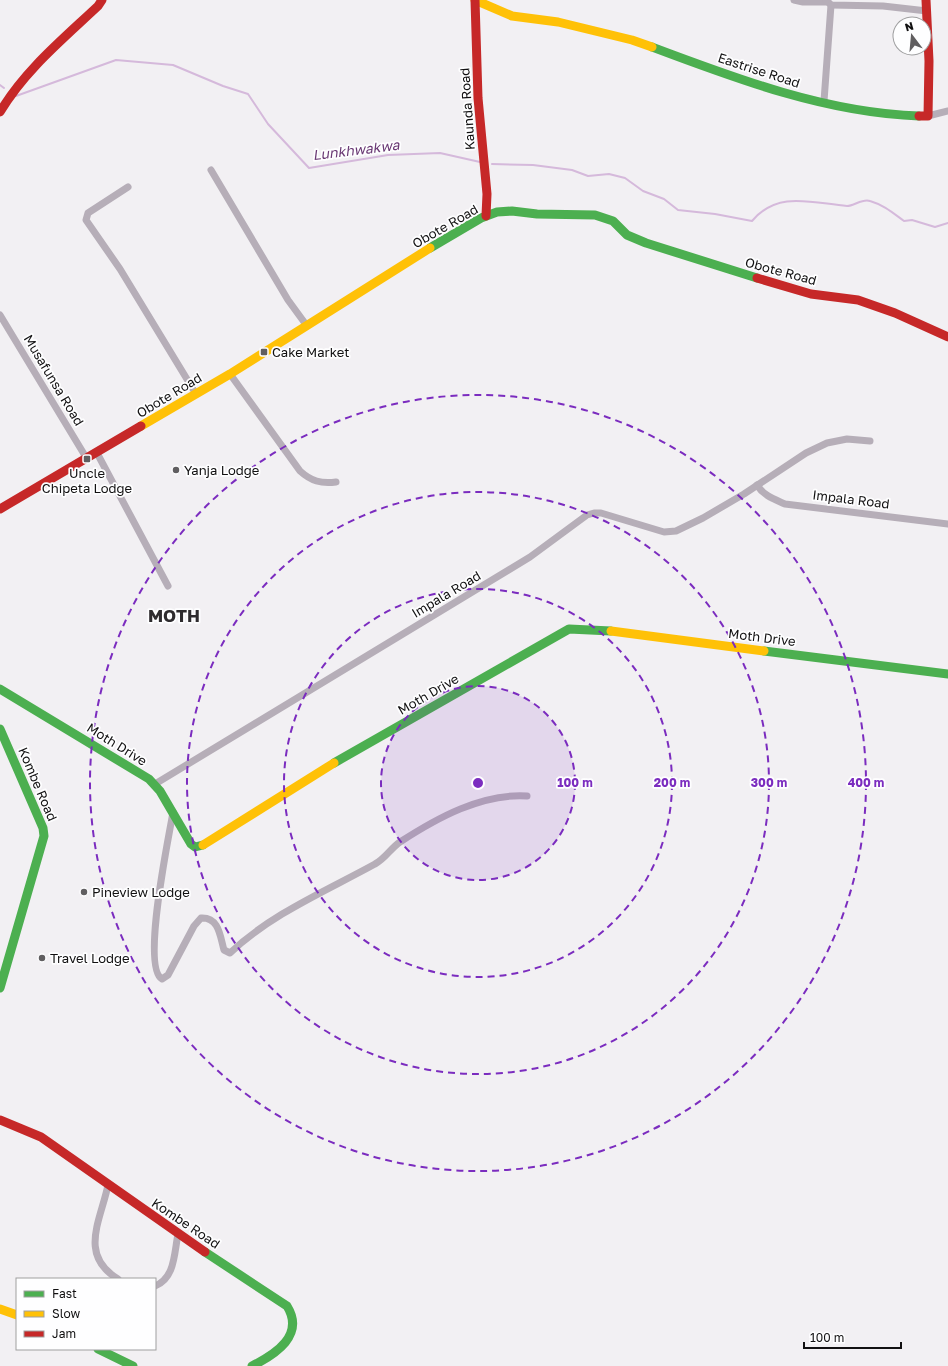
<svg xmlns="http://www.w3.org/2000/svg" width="948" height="1366" font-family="'Golos Text',sans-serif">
  <rect width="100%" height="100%" fill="#f2f0f3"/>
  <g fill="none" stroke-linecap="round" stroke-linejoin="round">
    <!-- stream -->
    <g stroke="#d5b9db" stroke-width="2">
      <path d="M0,85L4,88"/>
      <path d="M16,96L116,60L173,65L223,86L248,94L268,124L309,168L388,155L440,153L480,162"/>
      <path d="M492,164L533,165L572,170L588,176L609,174L625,178L643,191L664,199L678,210L715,214L752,221C778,190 812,203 847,206C854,206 863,198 870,201C884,205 893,213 904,221L912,220L935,227L948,223"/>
    </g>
    <!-- street -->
    <g stroke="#b6aeb8" stroke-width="7">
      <path d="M794,0L803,2H828"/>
      <path d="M826,0L831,5L883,6L927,11"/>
      <path d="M824,101L831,5"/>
      <path d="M928,116L948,111"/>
      <path d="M211,170L288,300L307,326"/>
      <path d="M128,187L88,213L86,220L120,269L196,394"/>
      <path d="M0,315L87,459"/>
      <path d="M230,374L300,471C311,481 321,484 336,482"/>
      <path d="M97,453L168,586"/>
      <path d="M757,485C764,496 774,499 785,504L948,524"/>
      <path d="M155,784L530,557L587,515L594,513H601L664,532L676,531L703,518L744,494L806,453L827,443L847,439L870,441"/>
      <path d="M173,812C169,837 141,967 162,979L168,975L194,926L201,918C219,917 220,936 224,950L230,953C271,914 326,891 375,864C385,859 391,848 400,842C437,818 482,793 527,796"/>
      <path d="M108,1185C101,1220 78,1255 118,1279"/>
      <path d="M155,1286C175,1278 174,1254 178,1234"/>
    </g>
    <!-- fast -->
    <g stroke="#4caf50" stroke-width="9">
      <path d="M652,47C737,79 827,113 919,116"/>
      <path d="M430,248L481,218L497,212L512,211L537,214L595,215L613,221L627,235L646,243L757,278"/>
      <path d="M764,651L948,674"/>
      <path d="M0,689L149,779L160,791L191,844L195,847L203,845"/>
      <path d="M0,729L43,828L44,836L0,988"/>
      <path d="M334,763L569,629L611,631"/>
      <path d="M205,1252L287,1306C305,1335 276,1354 252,1366"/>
      <path d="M98,1349L133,1366"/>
    </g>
    <!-- slow -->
    <g stroke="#ffc107" stroke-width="9">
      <path d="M475,0L512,16L558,22L632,40L652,47"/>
      <path d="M141,426L230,374L430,248"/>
      <path d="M611,631L764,651"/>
      <path d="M203,845L334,763"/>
      <path d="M0,1309L17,1315"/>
    </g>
    <!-- jam -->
    <g stroke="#c62828" stroke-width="9">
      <path d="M475,0L478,98L487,194L486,216"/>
      <path d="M0,112C25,70 63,39 98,6L102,0"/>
      <path d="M919,116H928L929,61L926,0"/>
      <path d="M757,278L811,294L858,300L895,313L948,337"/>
      <path d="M0,509L141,426"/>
      <path d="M0,1120L41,1137L205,1252"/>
    </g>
  </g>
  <!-- distance rings -->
  <circle cx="478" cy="783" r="97" fill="#7b2cbf" fill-opacity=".12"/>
  <g fill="none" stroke="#7b2cbf" stroke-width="2" stroke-dasharray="7 5">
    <circle cx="478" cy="783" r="97"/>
    <circle cx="478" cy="783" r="194"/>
    <circle cx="478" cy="783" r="291"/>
    <circle cx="478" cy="783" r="388"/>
  </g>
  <!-- markers -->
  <g fill="#605e60" stroke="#fefeff" stroke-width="1.5">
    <rect x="260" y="348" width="8" height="8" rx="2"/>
    <rect x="83" y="455" width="8" height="8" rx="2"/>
    <circle cx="176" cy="470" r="4"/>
    <circle cx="84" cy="892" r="4"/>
    <circle cx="42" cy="958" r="4"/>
  </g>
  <g text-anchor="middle" stroke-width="3.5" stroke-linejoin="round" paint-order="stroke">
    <!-- street labels -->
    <g font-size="13" fill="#111011" stroke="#fefeff">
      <text transform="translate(759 70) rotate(18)" y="5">Eastrise Road</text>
      <text transform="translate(467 109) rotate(-94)" y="5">Kaunda Road</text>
      <text transform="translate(445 226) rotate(-30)" y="5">Obote Road</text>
      <text transform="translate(781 271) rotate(15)" y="5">Obote Road</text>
      <text transform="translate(54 380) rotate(59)" y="5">Musafunsa Road</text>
      <text transform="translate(169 395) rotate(-31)" y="5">Obote Road</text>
      <text transform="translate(851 499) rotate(7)" y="5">Impala Road</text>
      <text transform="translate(446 594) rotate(-31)" y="5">Impala Road</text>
      <text transform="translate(762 637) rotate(7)" y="5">Moth Drive</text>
      <text transform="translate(428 694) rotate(-30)" y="5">Moth Drive</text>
      <text transform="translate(117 744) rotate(32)" y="5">Moth Drive</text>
      <text transform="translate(38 784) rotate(67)" y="5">Kombe Road</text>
      <text transform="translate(186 1223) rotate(34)" y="5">Kombe Road</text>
    </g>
    <!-- poi labels -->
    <g font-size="13" fill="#111011" stroke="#fefeff" text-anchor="start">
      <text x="272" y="357">Cake Market</text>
      <text x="184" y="475">Yanja Lodge</text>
      <text x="87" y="478" text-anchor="middle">Uncle<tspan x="87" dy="15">Chipeta Lodge</tspan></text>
      <text x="92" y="897">Pineview Lodge</text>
      <text x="50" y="963">Travel Lodge</text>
    </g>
    <!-- water labels -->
    <g font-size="14" font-style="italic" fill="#6a3974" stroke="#fefeff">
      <text transform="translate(356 150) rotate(-7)" y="5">Lunkhwakwa</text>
    </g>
    <!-- district labels -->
    <g font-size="17" font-weight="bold" fill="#2e2b2e" stroke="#fefeff">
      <text x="174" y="622">MOTH</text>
    </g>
  </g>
  <circle cx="478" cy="783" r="6" fill="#7b2cbf" stroke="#fefeff" stroke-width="2"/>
  <g font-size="12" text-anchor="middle" font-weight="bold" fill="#7b2cbf" stroke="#fefeff" stroke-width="3.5" stroke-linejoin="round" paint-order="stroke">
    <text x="575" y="787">100 m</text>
    <text x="672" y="787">200 m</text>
    <text x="769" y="787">300 m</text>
    <text x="866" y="787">400 m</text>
  </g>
  <!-- legend -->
  <rect x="16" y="1278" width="140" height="72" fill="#fefeff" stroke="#9f9fa0"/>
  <rect x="24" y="1291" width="20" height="6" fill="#4caf50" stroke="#9f9fa0"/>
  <text x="52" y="1298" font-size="12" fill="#111011">Fast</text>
  <rect x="24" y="1311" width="20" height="6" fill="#ffc107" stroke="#9f9fa0"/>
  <text x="52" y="1318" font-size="12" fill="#111011">Slow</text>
  <rect x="24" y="1331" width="20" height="6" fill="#c62828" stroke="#9f9fa0"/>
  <text x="52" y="1338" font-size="12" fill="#111011">Jam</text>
  <!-- north arrow -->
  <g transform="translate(912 36) rotate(344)"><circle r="19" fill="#fefeff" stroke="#9f9fa0"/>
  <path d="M0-3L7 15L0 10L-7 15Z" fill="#605e60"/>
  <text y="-6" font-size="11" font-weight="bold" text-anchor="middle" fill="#111011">N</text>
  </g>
  <!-- scale -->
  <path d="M804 1342v6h97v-6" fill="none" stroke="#111011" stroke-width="2"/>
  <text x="810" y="1342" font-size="12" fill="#111011" stroke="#fefeff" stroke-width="3" paint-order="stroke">100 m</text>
</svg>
